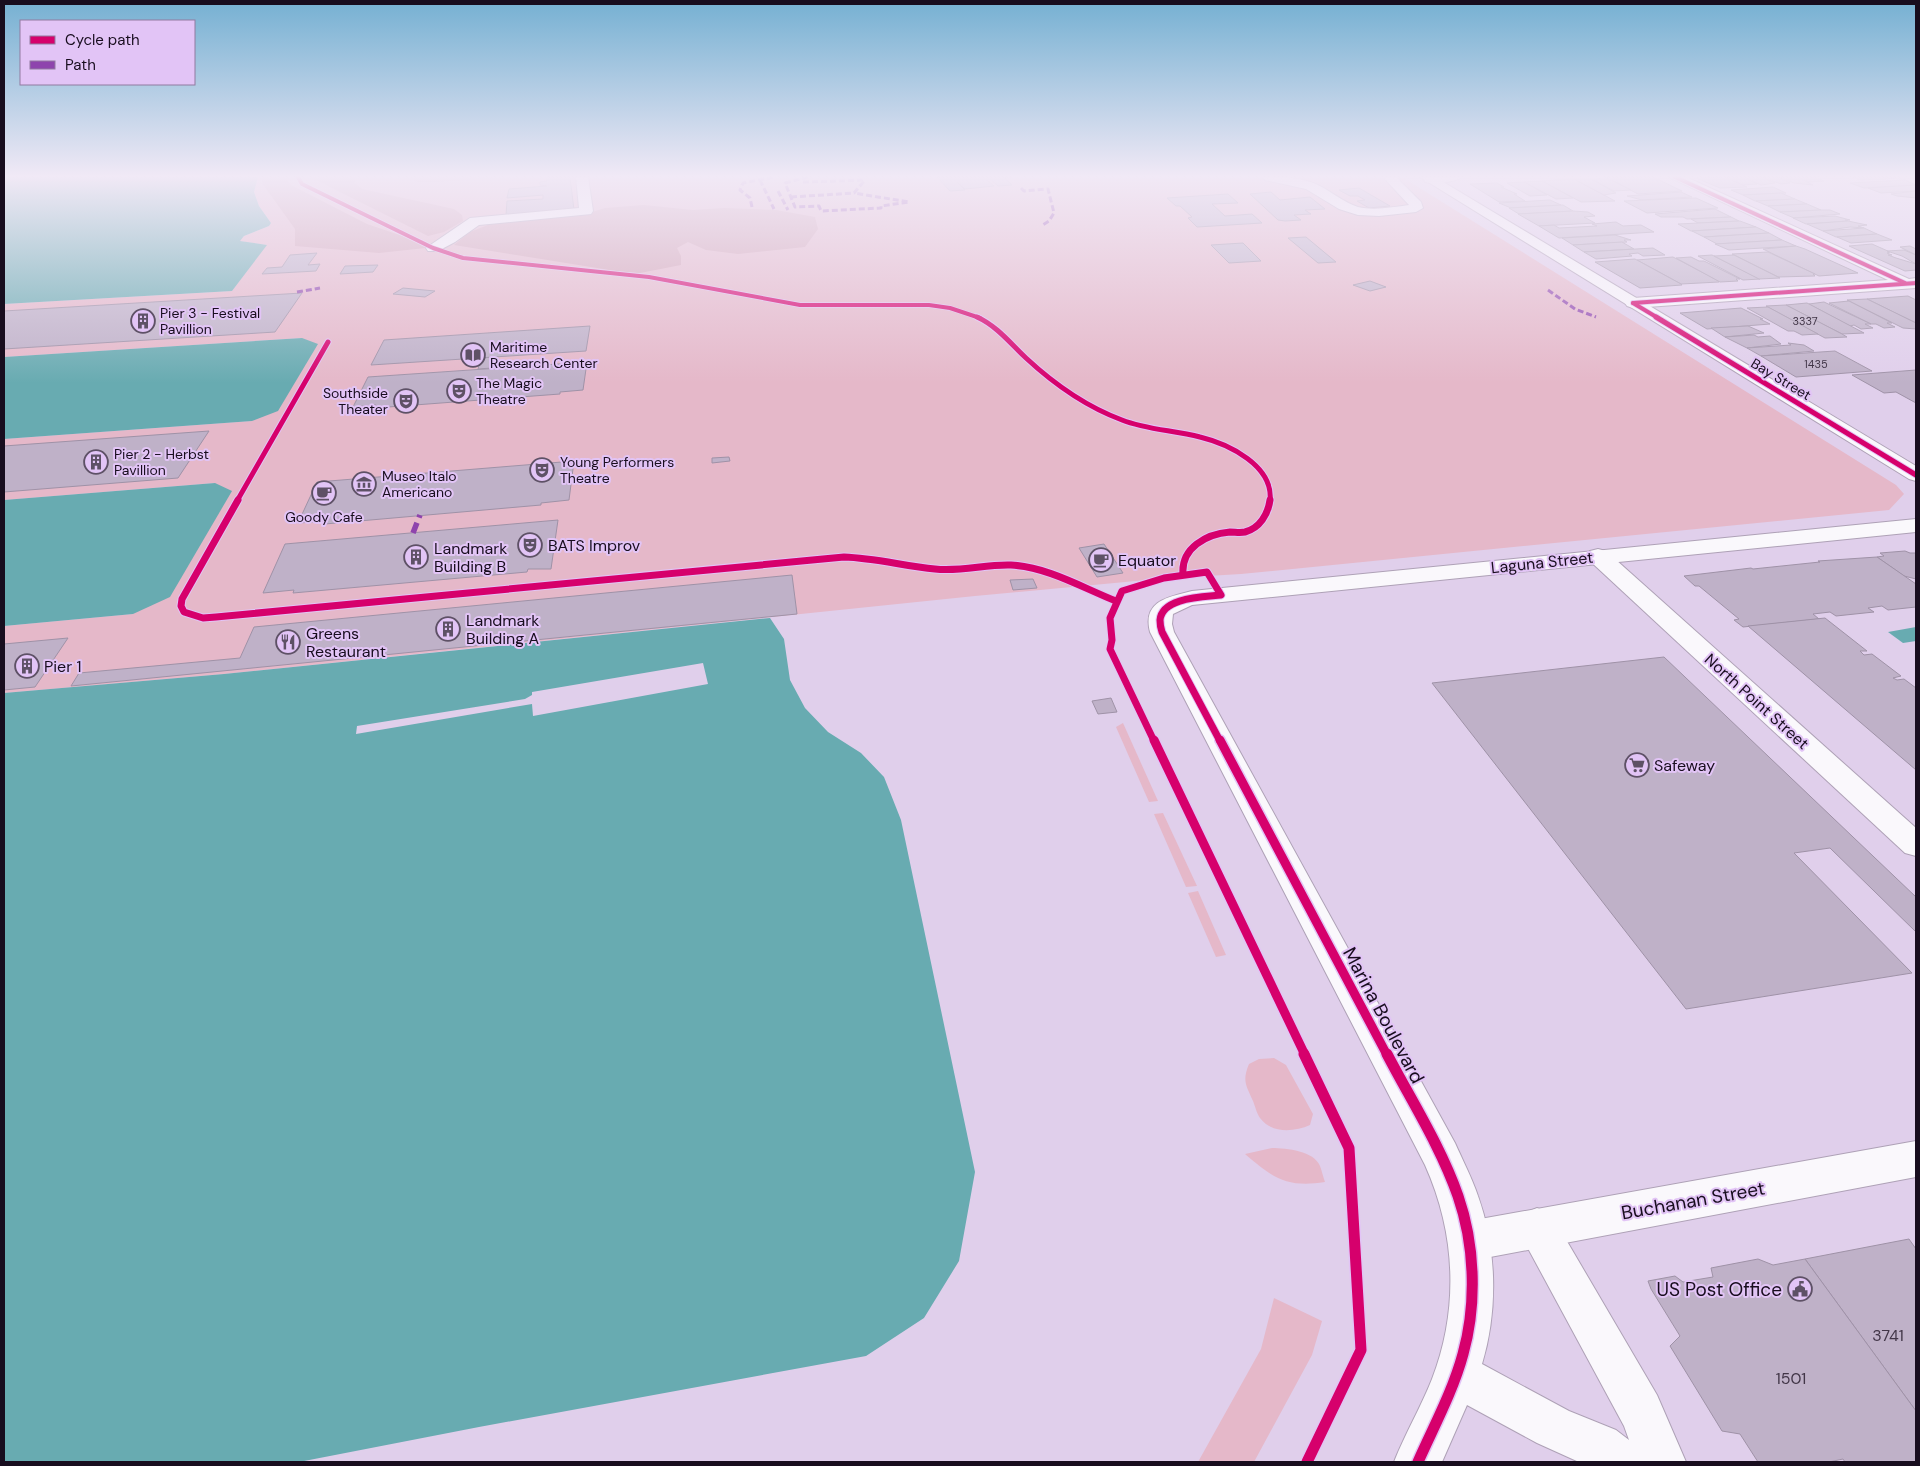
<svg xmlns="http://www.w3.org/2000/svg" width="1920" height="1466" font-family="'DM Sans',sans-serif">
  <rect width="100%" height="100%" fill="#e0cfeb"/>
  <!-- green -->
  <g fill="#e5b8c9">
    <path d="M258,177H1402L1896,485L1904,494L1889,510L1241,574L1157,579L975,596L224,674L4,693V626L133,614L215,483L4,500V439L252,421L302,338L4,357V304L232,291L266,245L239,241L244,236L269,226L271,223L259,206L254,192Z"/>
    <path d="M1123,723L1158,801L1149,802L1116,727Z"/>
    <path d="M1163,813L1197,886L1186,887L1154,814Z"/>
    <path d="M1198,891L1226,955L1216,957L1188,893Z"/>
    <path d="M1274,1058L1286,1065L1313,1114L1310,1125C1294,1132 1272,1134 1260,1118C1257,1114 1255,1106 1253,1101C1246,1085 1242,1081 1249,1064L1259,1059Z"/>
    <path d="M1272,1148C1287,1148 1314,1151 1320,1166C1322,1171 1323,1177 1325,1182C1287,1188 1273,1178 1245,1154Z"/>
    <path d="M1274,1298L1322,1321L1312,1355L1254,1462H1198L1261,1349Z"/>
  </g>
  <!-- forest -->
  <g fill="#d2a2b3">
    <path d="M263,177H289L287,179L291,185L367,224L435,247L379,253L295,246V229L262,183Z"/>
    <path d="M310,177H354L355,183L362,189L454,209L462,215L463,221L444,232L428,236Z"/>
    <path d="M410,177H509L435,182H417Z"/>
    <path d="M644,205L693,210L724,208L776,210L815,217L818,229L805,247L738,254L706,250L688,242L677,248L681,256V265L640,273L622,272L454,245L470,232L503,219L589,213L605,208Z"/>
  </g>
  <!-- water -->
  <g fill="#68abb1">
    <path d="M4,177H258L254,192L259,206L271,223L269,226L244,236L240,241L267,245L232,291L4,304Z"/>
    <path d="M302,338L318,344L278,411L252,421L4,439V357Z"/>
    <path d="M215,483L232,491L170,597L133,614L4,626V500Z"/>
    <path d="M770,618L784,639L790,680L805,708L828,732L861,753L884,777L901,820L975,1172L959,1261L924,1318L866,1356L479,1427L299,1462H4V693L224,674Z"/>
    <path d="M1916,627V641L1903,643L1888,632Z"/>
  </g>
  <!-- pier -->
  <path fill="#e0cfeb" d="M703,663L708,684L533,716L532,704L356,734L357,726L525,699L532,695V692Z"/>
  <!-- building -->
  <g fill="#bfb1c8" stroke="#9f92a7">
    <path d="M547,177H570L574,210L506,215L507,201L543,199V195L507,198L509,189L547,186L540,185V182L547,181Z"/>
    <path d="M937,177H1011L1005,178L1012,185L998,186L990,179L987,180L994,186L965,189L957,182L965,190L950,191Z"/>
    <path d="M1606,177H1653L1682,191L1638,194Z"/>
    <path d="M1725,177H1744L1757,184L1742,185Z"/>
    <path d="M1725,177L1747,187L1720,188L1696,178Z"/>
    <path d="M1744,177H1762L1775,183L1761,185Z"/>
    <path d="M1762,177H1779L1790,183L1781,184Z"/>
    <path d="M1779,177H1798L1813,185L1794,183Z"/>
    <path d="M1798,177H1816L1824,181L1808,182Z"/>
    <path d="M1853,177H1899L1901,178L1861,180Z"/>
    <path d="M1607,178L1631,190L1614,191L1591,179Z"/>
    <path d="M1574,179L1604,195L1615,201L1581,202L1542,181Z"/>
    <path d="M1574,179H1591L1616,193L1604,195Z"/>
    <path d="M1905,180L1916,185L1864,188L1850,183Z"/>
    <path d="M1542,181L1573,198L1556,199L1524,182Z"/>
    <path d="M1524,182L1547,195L1530,196L1507,183Z"/>
    <path d="M1497,183L1504,187H1501L1517,194H1514L1525,201L1499,202L1470,184Z"/>
    <path d="M1916,185V191L1881,193L1868,188Z"/>
    <path d="M1773,187L1786,193L1743,195L1731,190Z"/>
    <path d="M1359,188L1390,206L1369,208L1357,201L1365,200L1358,196H1350L1339,190Z"/>
    <path d="M1916,191V198L1897,196L1891,194Z"/>
    <path d="M1271,192L1280,200L1310,197L1325,209L1305,210L1311,214L1294,215L1301,220L1285,221L1278,220L1250,194Z"/>
    <path d="M1681,192L1692,197L1642,200L1627,196Z"/>
    <path d="M1781,193L1795,199L1755,201L1743,195Z"/>
    <path d="M1228,194L1238,203L1212,204L1225,216L1252,214L1262,223L1197,227L1188,218L1192,217L1180,206H1176L1167,198Z"/>
    <path d="M1696,198L1718,208L1647,213L1624,201Z"/>
    <path d="M1795,199L1807,204L1768,206L1756,201Z"/>
    <path d="M1550,200L1561,205L1511,208L1499,203Z"/>
    <path d="M1807,204L1821,210L1780,212L1768,206Z"/>
    <path d="M1563,205L1573,211L1519,214L1509,208Z"/>
    <path d="M1715,209L1731,217L1687,219L1683,217H1661L1655,214Z"/>
    <path d="M1822,210H1830L1840,214L1794,218L1780,212Z"/>
    <path d="M1573,211L1588,212L1595,216L1584,217L1595,223L1539,226L1518,214Z"/>
    <path d="M1835,216L1850,220H1845L1848,221L1806,224L1793,218Z"/>
    <path d="M1731,217L1739,221L1698,223L1691,219Z"/>
    <path d="M1740,221L1756,227L1691,231L1678,224Z"/>
    <path d="M1848,221L1867,225L1858,226L1864,228L1850,227L1823,231L1807,224Z"/>
    <path d="M1616,222L1623,226L1641,225L1654,232L1559,238L1539,226L1554,225L1559,228L1597,226L1592,224Z"/>
    <path d="M1756,227L1769,233L1704,237L1692,231Z"/>
    <path d="M1864,228L1877,234L1836,237L1823,231Z"/>
    <path d="M1769,233L1782,240L1717,244L1704,237Z"/>
    <path d="M1877,234L1892,240L1851,243L1837,237Z"/>
    <path d="M1615,235L1631,240H1624L1627,242L1573,245L1562,238Z"/>
    <path d="M1306,237L1336,262L1318,263L1288,238Z"/>
    <path d="M1782,240L1796,246L1729,250L1715,244Z"/>
    <path d="M1622,242L1634,249L1584,252L1573,245Z"/>
    <path d="M1243,243L1261,261L1229,263L1211,245Z"/>
    <path d="M1872,244L1890,252L1887,253L1892,255H1888L1896,258L1916,264V270L1905,271L1849,246Z"/>
    <path d="M1796,246L1805,249L1858,273L1819,276L1763,249Z"/>
    <path d="M1910,246L1916,249V255L1900,247Z"/>
    <path d="M1653,248L1665,255L1643,256L1638,253L1629,254L1632,256L1596,259L1584,252Z"/>
    <path d="M1904,250L1916,255V264L1902,256L1887,251Z"/>
    <path d="M1768,252L1815,274H1813L1815,276L1778,277L1732,254Z"/>
    <path d="M317,253L308,265L320,264L316,271L262,274L267,268L282,267L290,255Z"/>
    <path d="M1712,255L1760,279L1743,280L1698,256Z"/>
    <path d="M1734,255L1780,278L1759,279L1714,256Z"/>
    <path d="M1673,257L1719,281V282L1681,284L1637,260Z"/>
    <path d="M1691,257L1699,261H1704L1740,279H1736L1738,281L1720,282L1676,258Z"/>
    <path d="M1635,259L1681,284L1682,285L1640,288L1595,262Z"/>
    <path d="M378,265L373,272L340,274L345,266Z"/>
    <path d="M1370,281L1386,287L1370,291L1353,285Z"/>
    <path d="M403,288L435,291L425,297L393,294Z"/>
    <path d="M302,293L275,332L4,349V311Z"/>
    <path d="M1908,296L1916,300V323L1867,299Z"/>
    <path d="M1867,299L1916,323V329L1903,328L1847,300Z"/>
    <path d="M1849,301L1892,323H1887L1895,327L1884,328L1876,324H1871L1829,303Z"/>
    <path d="M1824,302L1871,324H1865L1873,328L1861,329L1854,325L1850,326L1809,304Z"/>
    <path d="M1807,303L1809,304L1864,333L1842,334L1786,305Z"/>
    <path d="M1786,305L1842,334L1847,337L1825,338L1766,306Z"/>
    <path d="M1768,307L1818,334L1802,335L1794,331H1788L1747,308Z"/>
    <path d="M1741,308L1763,319H1760L1770,324L1707,329L1680,313Z"/>
    <path d="M590,326L586,351L371,365L384,340Z"/>
    <path d="M1748,326L1764,333L1725,337L1711,328Z"/>
    <path d="M1754,335L1758,337L1770,336L1781,344L1747,348L1725,337Z"/>
    <path d="M1788,343L1804,345L1814,351L1761,356L1747,348L1791,345Z"/>
    <path d="M1835,351L1872,371L1796,377L1761,356Z"/>
    <path d="M494,357L492,368L478,369L481,358Z"/>
    <path d="M587,362L583,390L560,392V394L375,408L376,405L353,407L368,377Z"/>
    <path d="M1916,370V403L1896,392L1884,393L1852,375Z"/>
    <path d="M209,431L178,478L4,492V446Z"/>
    <path d="M729,457L730,461L712,463V458Z"/>
    <path d="M574,461L569,500L541,503V505L325,524L327,521L298,523L317,482Z"/>
    <path d="M558,520L551,569H528L527,572L293,593L294,590L263,593L285,544Z"/>
    <path d="M1104,544L1123,573L1097,577L1079,548Z"/>
    <path d="M1905,551L1910,553H1916V579L1904,576L1877,557L1884,556L1880,553Z"/>
    <path d="M1877,557L1916,584V607L1888,610L1882,606L1868,608L1874,612L1836,616L1830,612L1813,614L1819,619L1743,627L1734,620L1739,619L1699,586H1695L1684,576L1751,568L1753,569L1820,562L1818,561Z"/>
    <path d="M792,575L797,614L71,686L79,673L240,658L254,627Z"/>
    <path d="M1033,579L1037,588L1013,590L1010,580Z"/>
    <path d="M1825,618L1867,651H1860L1864,655L1872,654L1901,676L1893,678L1897,680L1904,679L1916,688V770L1748,626Z"/>
    <path d="M68,638L35,687L4,690V644Z"/>
    <path d="M1664,657L1916,897V932L1830,848L1794,853L1912,973L1686,1009L1432,683Z"/>
    <path d="M1111,698L1117,712L1098,714L1092,701Z"/>
    <path d="M1909,1239L1916,1249V1411L1805,1259Z"/>
    <path d="M1758,1259L1773,1265L1805,1259L1916,1411V1462H1845L1843,1459L1829,1462H1758L1740,1434L1722,1431L1670,1346L1680,1336L1651,1289L1648,1281L1675,1276L1683,1282L1713,1277L1711,1268Z"/>
  </g>
  <g fill="none" stroke-linecap="round" stroke-linejoin="round">
    <!-- street casing -->
    <g stroke="#aea1b6" stroke-width="2">
      <g id="street">
        <path d="M576,177H588L593,211L591,214L479,225L455,242L438,251H428L426,248L470,218L579,208Z"/>
        <path d="M1263,177C1280,177 1297,177 1313,183C1329,189 1342,202 1358,207C1374,211 1393,207 1409,205L1383,177H1396L1421,202L1423,208L1416,212L1379,216L1358,215L1339,209L1306,189L1265,180Z"/>
        <path d="M1424,177H1461C1454,183 1434,184 1425,182Z"/>
        <path d="M1669,177H1686L1909,279L1916,278V288L1633,308L1627,306L1625,303L1627,300L1633,298L1888,280Z"/>
        <path d="M1598,549L1606,551L1916,828V856L1905,853L1590,561L1587,556L1590,551Z"/>
        <path d="M1916,1141V1177L1469,1261L1454,1255L1448,1241L1454,1227L1469,1221Z"/>
      </g>
    </g>
    <!-- secondary casing -->
    <g stroke="#aea1b6" stroke-width="2">
      <g id="secondary">
        <path d="M1420,177H1435L1916,466V481L1909,479Z"/>
        <path d="M1916,519V532L1192,605L1173,614L1172,624L1174,632L1455,1143C1463,1161 1472,1178 1478,1196C1497,1249 1498,1311 1482,1364L1569,1411L1616,1430L1629,1440L1624,1426L1517,1228L1523,1214L1537,1208L1551,1214L1657,1395L1686,1462H1579L1537,1443L1467,1405L1442,1462H1394C1405,1434 1421,1407 1432,1379C1459,1309 1456,1234 1425,1165L1150,632C1142,601 1168,597 1192,591Z"/>
      </g>
    </g>
    <!-- street -->
    <use href="#street" fill="#faf8fc" fill-rule="evenodd"/>
    <!-- secondary -->
    <use href="#secondary" fill="#faf8fc" fill-rule="evenodd"/>
    <!-- quiet-far1 -->
    <g stroke="#8e44ad" stroke-width="3" stroke-dasharray="6 3" stroke-linecap="butt">
      <path d="M808,177L785,183L795,207L819,206L821,211L881,208V206L909,202L854,193"/>
      <path d="M760,180L774,209"/>
      <path d="M803,182L865,180"/>
      <path d="M1021,188L1024,191L1048,189L1054,213L1049,221L1041,226"/>
      <path d="M778,191L788,210"/>
      <path d="M791,197L854,193L865,180"/>
      <path d="M752,207L750,198L740,190L743,183L774,177"/>
      <path d="M1548,290L1575,309L1596,317"/>
      <path d="M297,292L320,288"/>
    </g>
    <!-- quiet -->
    <path stroke="#8e44ad" stroke-width="5.5" stroke-dasharray="11 5.5" stroke-linecap="butt" d="M413,533L420,515"/>
    <!-- cycleway-far4 casing -->
    <g stroke="#e2c4f6" stroke-width="5.5">
      <g id="cycleway-far4">
        <path d="M298,177L302,184L433,248L463,258L649,277L800,305H929L950,308L980,318"/>
        <path d="M1675,177L1905,283"/>
        <path d="M1633,303L1658,318"/>
        <path d="M1633,303L1916,283"/>
      </g>
    </g>
    <!-- cycleway-far3 casing -->
    <g stroke="#e2c4f6" stroke-width="7">
      <g id="cycleway-far3">
        <path d="M977,317C997,326 1011,344 1026,358C1054,384 1087,407 1122,420C1147,430 1174,430 1200,437C1229,444 1274,466 1270,501"/>
        <path d="M1656,317L1916,475"/>
        <path d="M237,501L328,342"/>
      </g>
    </g>
    <!-- cycleway-far2 casing -->
    <g stroke="#e2c4f6" stroke-width="9">
      <g id="cycleway-far2">
        <path d="M238,500L182,599L181,606L184,612L203,618L216,617L844,557C875,558 904,566 935,569C961,572 986,564 1011,565C1048,567 1083,588 1116,601"/>
        <path d="M1183,574C1181,548 1206,534 1230,532C1235,532 1240,533 1245,532C1260,528 1268,514 1270,500"/>
        <path d="M1154,741L1110,649L1112,640L1110,618L1122,591L1164,578L1207,572L1221,595C1204,597 1162,597 1160,620C1160,624 1161,629 1162,632L1220,741"/>
      </g>
    </g>
    <!-- cycleway-far1 casing -->
    <g stroke="#e2c4f6" stroke-width="12">
      <g id="cycleway-far1">
        <path d="M1154,740L1305,1055"/>
        <path d="M1220,740L1387,1055"/>
      </g>
    </g>
    <!-- cycleway casing -->
    <g stroke="#e2c4f6" stroke-width="14">
      <g id="cycleway">
        <path d="M1304,1054L1349,1148L1361,1350L1307,1462"/>
        <path d="M1387,1054C1411,1100 1441,1147 1458,1196C1475,1245 1477,1304 1463,1354C1453,1391 1434,1426 1418,1462"/>
      </g>
    </g>
    <!-- cycleway-far4 -->
    <use href="#cycleway-far4" stroke="#d6006c" stroke-width="4"/>
    <!-- cycleway-far3 -->
    <use href="#cycleway-far3" stroke="#d6006c" stroke-width="5"/>
    <!-- cycleway-far2 -->
    <use href="#cycleway-far2" stroke="#d6006c" stroke-width="7"/>
    <!-- cycleway-far1 -->
    <use href="#cycleway-far1" stroke="#d6006c" stroke-width="9"/>
    <!-- cycleway -->
    <use href="#cycleway" stroke="#d6006c" stroke-width="11"/>
  </g>
  <!-- sky -->
  <linearGradient id="sky" x2="0" y2="1"><stop stop-color="#75b0d2"/><stop offset="0.46" stop-color="#f1e9f6"/><stop offset="1" stop-color="#f1e9f6" stop-opacity="0"/></linearGradient>
  <rect width="1920" height="383" fill="url(#sky)"/>
  <!-- icons -->
  <defs>
    <g id="building-ring" transform="scale(1.25)"><circle r="9.5" fill="#e2c4f6" stroke="#5e5166" stroke-width="1.5"/><path d="M-4-6H4V6H1V3H-1V6H-4ZM-2.5-4.3h1.7v1.8h-1.7ZM.8-4.3h1.7v1.8H.8ZM-2.5-1h1.7V.8h-1.7ZM.8-1h1.7V.8H.8Z" fill="#5e5166"/></g>
    <g id="library-ring" transform="scale(1.25)"><circle r="9.5" fill="#e2c4f6" stroke="#5e5166" stroke-width="1.5"/><path d="M-6-4Q-3-5.5-.7-3.5V5Q-3 3-6 4ZM6-4Q3-5.5 .7-3.5V5Q3 3 6 4Z" fill="#5e5166"/></g>
    <g id="theatre-ring" transform="scale(1.25)"><circle r="9.5" fill="#e2c4f6" stroke="#5e5166" stroke-width="1.5"/><path d="M-5-5.5Q0-4 5-5.5V0Q5 5 0 6Q-5 5-5 0ZM-3.3-2.5H-1v1.5H-3.3ZM1-2.5H3.3v1.5H1ZM-2.8 1Q0 5.5 2.8 1Z" fill="#5e5166"/></g>
    <g id="museum-ring" transform="scale(1.25)"><circle r="9.5" fill="#e2c4f6" stroke="#5e5166" stroke-width="1.5"/><path d="M0-6L6-3V-2H-6V-3ZM-5-1h2V3h-2ZM-1-1h2V3h-2ZM3-1h2V3H3ZM-6 4H6V6H-6Z" fill="#5e5166"/></g>
    <g id="cafe-ring" transform="scale(1.25)"><circle r="9.5" fill="#e2c4f6" stroke="#5e5166" stroke-width="1.5"/><path d="M-5.5-4.5H6V0H3Q3 3.5 0 3.5H-2.5Q-5.5 3.5-5.5 0ZM3-3.2v2h1.7v-2ZM-6 4.5H4V6H-6Z" fill="#5e5166"/></g>
    <g id="restaurant-ring" transform="scale(1.25)"><circle r="9.5" fill="#e2c4f6" stroke="#5e5166" stroke-width="1.5"/><path d="M-5-6h1v4h1v-4h1v4h1v-4h1v5L-1.5 .5V6h-2V.5L-5-1ZM5-6V6H3V1.5H1.5Q1.5-4 5-6Z" fill="#5e5166"/></g>
    <g id="supermarket-ring" transform="scale(1.25)"><circle r="9.5" fill="#e2c4f6" stroke="#5e5166" stroke-width="1.5"/><path d="M-6-5.5h2.5l.6 2H6L4.5 2H-2.5L-4.4-4H-6ZM-1.5 3.2a1.3 1.3 0 1 0 .1 0ZM3 3.2a1.3 1.3 0 1 0 .1 0Z" fill="#5e5166"/></g>
    <g id="civic-ring" transform="scale(1.25)"><circle r="9.5" fill="#e2c4f6" stroke="#5e5166" stroke-width="1.5"/><path d="M-.6-6.5H3V-4.5H.6V-3L4-1V1h2V6H-6V1h2V-1L-.6-3ZM-1.2 2.5V6h2.4V2.5Z" fill="#5e5166"/></g>
  </defs>
  <g fill-rule="evenodd">
    <use href="#building-ring" x="143" y="321"/>
    <use href="#library-ring" x="473" y="355"/>
    <use href="#theatre-ring" x="459" y="391"/>
    <use href="#theatre-ring" x="406" y="401"/>
    <use href="#building-ring" x="96" y="462"/>
    <use href="#theatre-ring" x="542" y="470"/>
    <use href="#museum-ring" x="364" y="484"/>
    <use href="#cafe-ring" x="324" y="493"/>
    <use href="#theatre-ring" x="530" y="545"/>
    <use href="#building-ring" x="416" y="557"/>
    <use href="#cafe-ring" x="1101" y="560"/>
    <use href="#building-ring" x="448" y="629"/>
    <use href="#restaurant-ring" x="288" y="642"/>
    <use href="#building-ring" x="27" y="666"/>
    <use href="#supermarket-ring" x="1637" y="765"/>
    <use href="#civic-ring" x="1800" y="1289"/>
  </g>
  <g text-anchor="middle" stroke-width="4" stroke-linejoin="round" paint-order="stroke">
    <!-- far-number labels -->
    <g font-size="11" fill="#423648">
      <text x="1805" y="325">3337</text>
      <text x="1816" y="368">1435</text>
    </g>
    <!-- far-poi labels -->
    <g font-size="14" fill="#180d1e" stroke="#e2c4f6" text-anchor="start">
      <text x="160" y="318">Pier 3 - Festival<tspan x="160" dy="16">Pavillion</tspan></text>
      <text x="490" y="352">Maritime<tspan x="490" dy="16">Research Center</tspan></text>
      <text x="476" y="388">The Magic<tspan x="476" dy="16">Theatre</tspan></text>
      <text x="388" y="398" text-anchor="end">Southside<tspan x="388" dy="16">Theater</tspan></text>
      <text x="114" y="459">Pier 2 - Herbst<tspan x="114" dy="16">Pavillion</tspan></text>
      <text x="560" y="467">Young Performers<tspan x="560" dy="16">Theatre</tspan></text>
      <text x="382" y="481">Museo Italo<tspan x="382" dy="16">Americano</tspan></text>
      <text x="324" y="522" text-anchor="middle">Goody Cafe</text>
    </g>
    <!-- far-street labels -->
    <g font-size="14" fill="#180d1e" stroke="#e2c4f6">
      <text transform="translate(1781 379) rotate(31)" y="5">Bay Street</text>
    </g>
    <!-- poi labels -->
    <g font-size="16" fill="#180d1e" stroke="#e2c4f6" text-anchor="start">
      <text x="548" y="551">BATS Improv</text>
      <text x="434" y="554">Landmark<tspan x="434" dy="18">Building B</tspan></text>
      <text x="1118" y="566">Equator</text>
      <text x="466" y="626">Landmark<tspan x="466" dy="18">Building A</tspan></text>
      <text x="306" y="639">Greens<tspan x="306" dy="18">Restaurant</tspan></text>
      <text x="44" y="672">Pier 1</text>
      <text x="1654" y="771">Safeway</text>
    </g>
    <!-- street labels -->
    <g font-size="16" fill="#180d1e" stroke="#e2c4f6">
      <text transform="translate(1542 562) rotate(-6)" y="6">Laguna Street</text>
      <text transform="translate(1757 701) rotate(42)" y="6">North Point Street</text>
    </g>
    <!-- near-number labels -->
    <g font-size="16" fill="#423648">
      <text x="1888" y="1341">3741</text>
      <text x="1791" y="1384">1501</text>
    </g>
    <!-- near-street labels -->
    <g font-size="19" fill="#180d1e" stroke="#e2c4f6">
      <text transform="translate(1384 1015) rotate(62)" y="7">Marina Boulevard</text>
      <text transform="translate(1693 1200) rotate(-10)" y="7">Buchanan Street</text>
    </g>
    <!-- near-poi labels -->
    <g font-size="19" fill="#180d1e" stroke="#e2c4f6" text-anchor="end">
      <text x="1782" y="1296">US Post Office</text>
    </g>
  </g>
  <!-- border -->
  <rect width="1920" height="1466" fill="none" stroke="#180d1e" stroke-width="10"/>
  <!-- legend -->
  <rect x="20" y="20" width="175" height="65" fill="#e2c4f6" stroke="#917ba0"/>
  <rect x="30" y="36" width="25" height="8" fill="#d6006c" stroke="#917ba0"/>
  <text x="65" y="45" font-size="15" fill="#180d1e">Cycle path</text>
  <rect x="30" y="61" width="25" height="8" fill="#8e44ad" stroke="#917ba0"/>
  <text x="65" y="70" font-size="15" fill="#180d1e">Path</text>
</svg>
